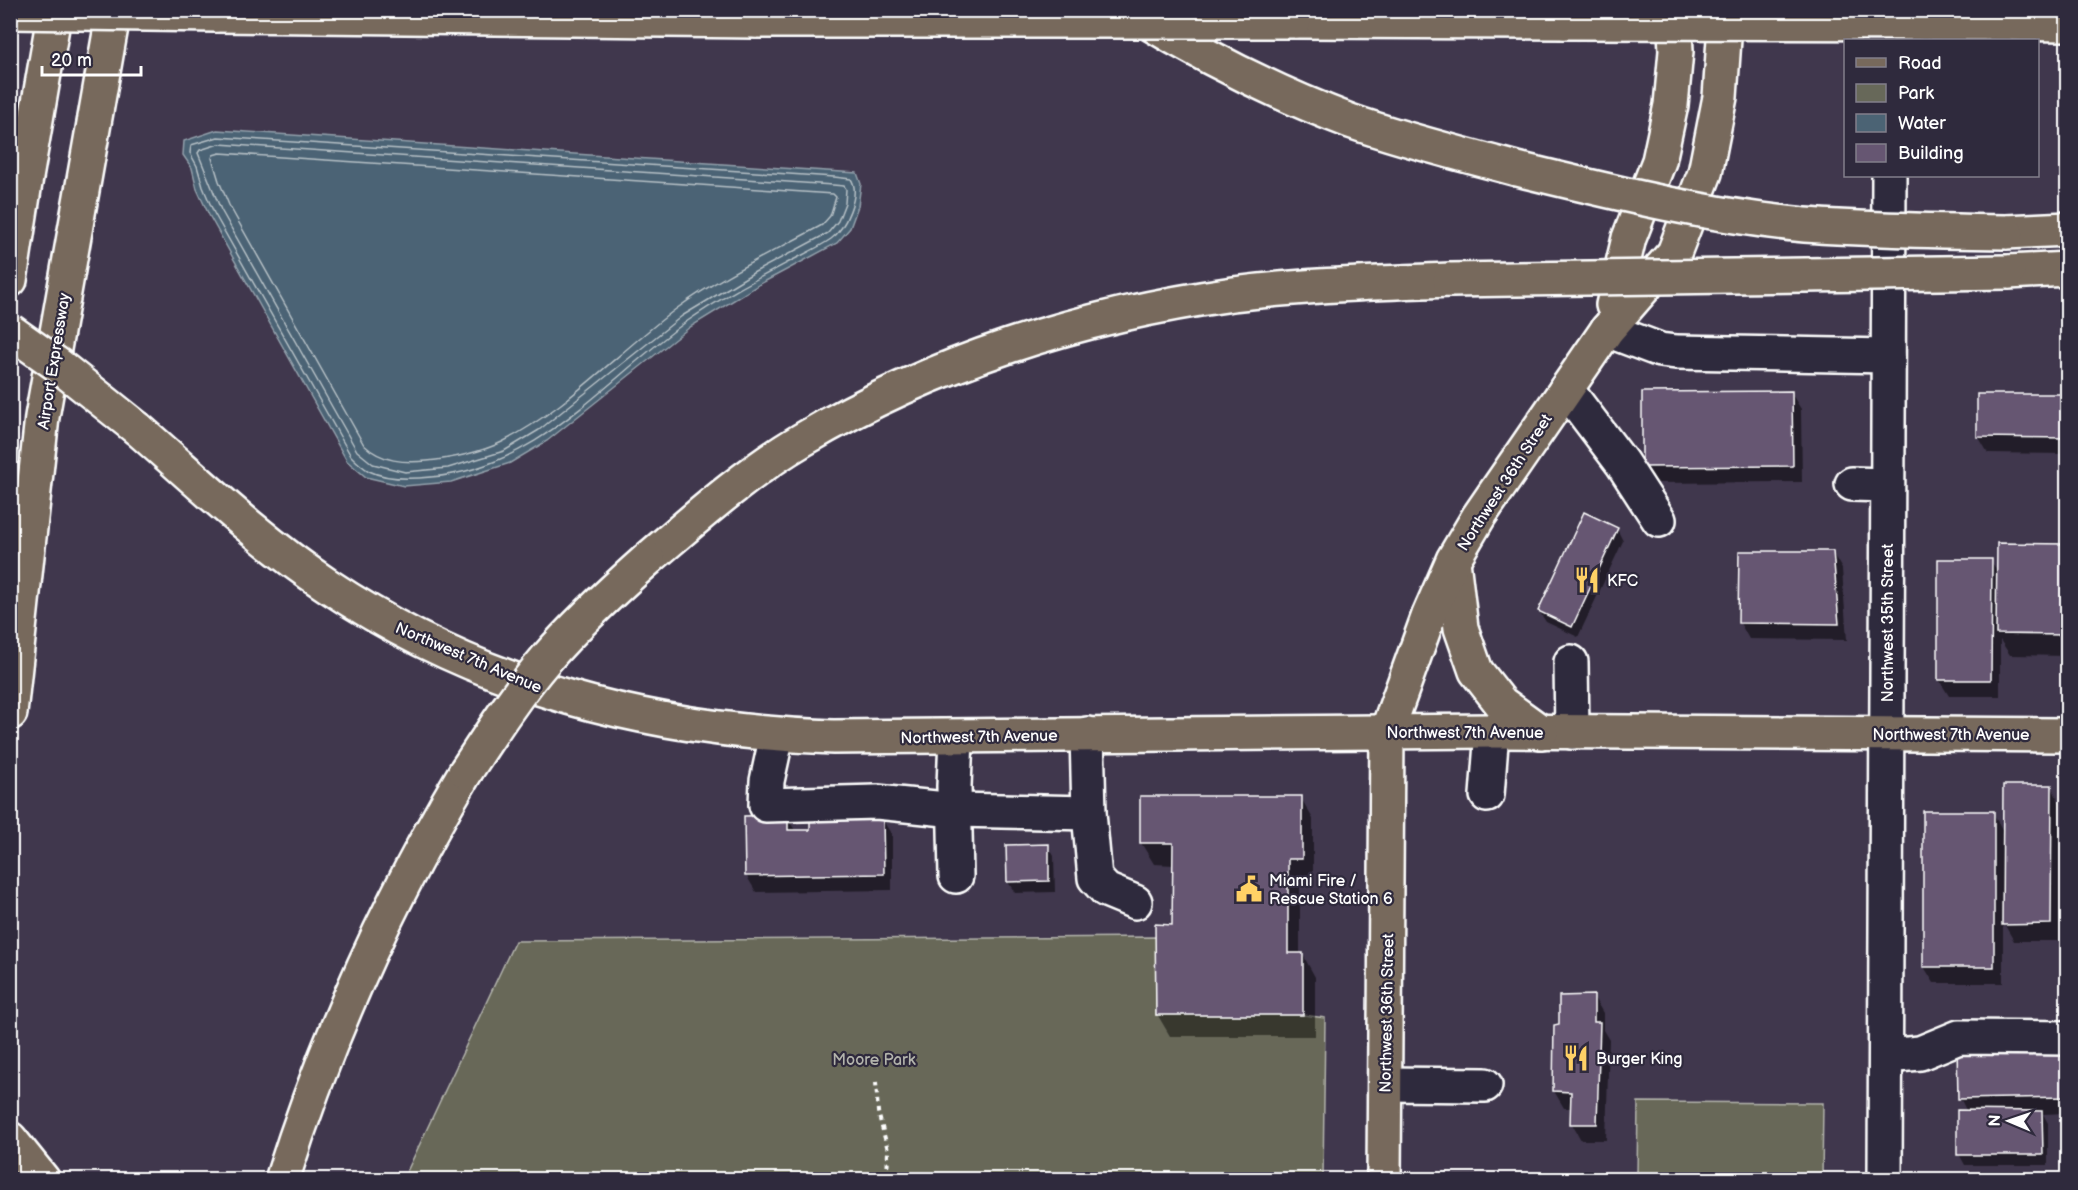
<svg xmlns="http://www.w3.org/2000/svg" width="2078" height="1190" font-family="'Balsamiq Sans',sans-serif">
  <rect width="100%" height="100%" fill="#40374d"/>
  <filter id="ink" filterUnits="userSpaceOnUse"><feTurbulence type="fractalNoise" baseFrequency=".0167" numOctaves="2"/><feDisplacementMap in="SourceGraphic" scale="12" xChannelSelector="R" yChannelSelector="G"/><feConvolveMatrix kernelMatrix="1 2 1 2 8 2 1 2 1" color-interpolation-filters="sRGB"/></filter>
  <g filter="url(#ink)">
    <!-- green -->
    <g fill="#676859" stroke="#b3b4ac" stroke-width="1.5">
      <path d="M1156,937V1015H1303L1325,1018L1323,1179L403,1180L515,941Z"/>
      <path d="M1638,1102L1823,1103L1822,1179H1435V1176L1637,1177Z"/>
    </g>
    <!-- water -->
    <path fill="#4b6374" stroke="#93a1ac" stroke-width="1.5" d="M217,130L857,173L861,184L858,206L850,228L837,243L760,284L690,327L547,441L510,463L451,482L404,486L366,477L347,461L209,215L197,189L192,168L183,155L184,141Z"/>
    <!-- shadow -->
    <g fill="#0007">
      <path d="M1791,393L1801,409L1802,482L1653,483L1644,466Z"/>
      <path d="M2068,396V454L1988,453L1978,436Z"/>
      <path d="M1617,529L1623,541L1578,637L1546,622L1539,611Z"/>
      <path d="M2068,546V656L2010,655L2000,640V696H1949L1939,680L1991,561L1998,572Z"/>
      <path d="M1832,552L1842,569L1847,640L1749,639L1740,623Z"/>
      <path d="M2051,786L2060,803V941H2014L2003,922V983H1934L1924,967L1993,813L2004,833Z"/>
      <path d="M1301,798L1313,819V880H1300V955H1303L1315,977V1036H1170L1157,1014L1174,926V865L1154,864L1141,843Z"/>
      <path d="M787,817L796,832H812L882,819L892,835V890L756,892L746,875Z"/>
      <path d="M1048,845L1054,856L1055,892L1015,893L1008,882Z"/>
      <path d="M1593,996L1603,1013V1030L1609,1040L1606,1140H1581L1572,1124V1108H1564L1554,1091L1560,1025Z"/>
      <path d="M2068,1046V1113L2043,1114L2048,1123V1165H1965L1959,1154L1967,1112L1960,1098Z"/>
    </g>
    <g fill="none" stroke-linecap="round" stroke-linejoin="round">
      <!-- shore -->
      <g stroke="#b7c1c7" stroke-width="1.5">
        <path d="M218,137L834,177L851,179C861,194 845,229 831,239C818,248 802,255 787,263C753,281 717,300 686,322C604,381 538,468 431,477C412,479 387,480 369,471C362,467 356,461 351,456L214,213L203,187L197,166L190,153L191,145Z"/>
        <path d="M219,144L833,185L844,186L846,189L845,203L838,221L828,233L753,273L682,316L539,430L504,451L448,468L405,472L373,464L357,451L221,210L198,153L200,150Z"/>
        <path d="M220,153L833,194L836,197L830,216L822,225C773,252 721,276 676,309C618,352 567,409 502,442C482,452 450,459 427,461C404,463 382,462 364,445L229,205L219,181L212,158L213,155Z"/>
      </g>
    </g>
    <!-- building -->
    <g fill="#665672" stroke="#fff" stroke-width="1.5">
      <path d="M1792,391L1793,466L1642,467V392Z"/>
      <path d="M1977,394H2068V438L1977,437Z"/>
      <path d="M1584,512L1618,528L1572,627L1538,611Z"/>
      <path d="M1997,543L2068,544V635L1996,634Z"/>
      <path d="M1739,551H1833L1839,624L1738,623Z"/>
      <path d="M1938,559H1992L1991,680H1938Z"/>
      <path d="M2003,785H2052L2051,924L2002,925Z"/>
      <path d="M1140,796H1302V859H1288V953H1303V1015H1156L1155,924L1172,925L1173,843H1140Z"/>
      <rect x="1923" y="811" width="71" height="156"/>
      <path d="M788,815V830H810V818L883,817L884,874L745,876L744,816Z"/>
      <path d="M1049,844V881L1007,882L1006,845Z"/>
      <path d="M1594,995V1022H1600L1597,1124H1570L1571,1092L1553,1091L1554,1025L1559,1024V996Z"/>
      <path d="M2068,1044V1097L1958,1099L1957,1046Z"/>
      <path d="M1957,1110L2042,1111L2043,1155H1957Z"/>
    </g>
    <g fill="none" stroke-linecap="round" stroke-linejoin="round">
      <!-- minor casing -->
      <g stroke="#fff" stroke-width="38">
        <g id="minor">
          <path d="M1607,330L1660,350L1676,352L1888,356"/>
          <path d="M1566,389L1622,463L1659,520"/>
          <path d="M1852,484L1887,485"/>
          <path d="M1571,662L1572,732"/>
          <path d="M1087,734L1089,813L1095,878L1106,890L1135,902"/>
          <path d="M777,735L767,781L766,805L877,802L955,810L1089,813"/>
          <path d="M1487,795L1492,731"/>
          <path d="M956,876L954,786L956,738"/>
          <path d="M1886,1056L1920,1053L1959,1037L2068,1038"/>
          <path d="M1385,1084L1485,1085"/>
          <path d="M1885,1180L1889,176"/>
        </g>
      </g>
      <!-- major casing -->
      <g stroke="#fff" stroke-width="38">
        <g id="major">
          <path d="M1613,305L1629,238L1659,161L1671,105L1676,51L1674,10"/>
          <path d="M138,429C199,482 259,540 327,585C481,688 650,731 833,737L1492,731L2068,735"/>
          <path d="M1453,561L1461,628L1476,671L1501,703L1541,732"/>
          <path d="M1384,1180L1387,731L1429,615L1453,560L1479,516L1607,330L1674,253L1705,173L1720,97L1726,10"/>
        </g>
      </g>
      <!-- highway casing -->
      <g stroke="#fff" stroke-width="38">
        <g id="highway">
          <path d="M215,15L757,21"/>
          <path d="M1136,15C1203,56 1275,93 1350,121C1404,140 1461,154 1517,169"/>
          <path d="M1294,21L1565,22"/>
          <path d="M1985,23L2068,24"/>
          <path d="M2006,232L2068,229"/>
          <path d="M2008,272L2068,269"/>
          <path d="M10,280L24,189L55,10"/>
          <path d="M648,559C697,517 746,473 802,440C933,362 1082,315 1233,294C1305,285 1378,283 1450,280"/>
          <path d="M10,713L42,417L114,10"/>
          <path d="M10,1139L43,1180"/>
          <path d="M282,1180C327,1037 389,900 466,771"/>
        </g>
      </g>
      <!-- path -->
      <path stroke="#fff" stroke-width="4" stroke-dasharray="4.5 4.5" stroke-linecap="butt" d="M876,1082L878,1112L888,1150L887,1180"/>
      <!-- minor -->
      <use href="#minor" stroke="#2f2a3d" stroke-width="33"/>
      <!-- major -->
      <use href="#major" stroke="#77695c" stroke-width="33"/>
      <!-- highway -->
      <use href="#highway" stroke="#77695c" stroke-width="33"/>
      <!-- major-bridge casing -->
      <g stroke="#fff" stroke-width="38" stroke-linecap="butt">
        <path id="major-bridge" d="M10,331L58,365L138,429"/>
      </g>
      <!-- highway-bridge casing -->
      <g stroke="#fff" stroke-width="38" stroke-linecap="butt">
        <g id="highway-bridge">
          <path d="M10,12L215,15"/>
          <path d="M757,21H1294"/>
          <path d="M1565,22L1985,23"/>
          <path d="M1517,169C1612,192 1708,216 1805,225C1872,230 1939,231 2006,232"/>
          <path d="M1450,280L2008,272"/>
          <path d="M466,771C491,733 516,694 546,659C577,623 612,591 648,559"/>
        </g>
      </g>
      <!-- major-bridge -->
      <use href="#major-bridge" stroke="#77695c" stroke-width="33"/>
      <!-- highway-bridge -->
      <use href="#highway-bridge" stroke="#77695c" stroke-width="33"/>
    </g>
  </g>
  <!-- icons -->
  <defs>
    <g id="restaurant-bare" transform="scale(2.07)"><path d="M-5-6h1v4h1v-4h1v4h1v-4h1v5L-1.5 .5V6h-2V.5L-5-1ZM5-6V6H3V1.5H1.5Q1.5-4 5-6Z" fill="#ffd166" stroke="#2f2a3d" stroke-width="2.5" paint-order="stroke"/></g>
    <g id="civic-bare" transform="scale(2.07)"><path d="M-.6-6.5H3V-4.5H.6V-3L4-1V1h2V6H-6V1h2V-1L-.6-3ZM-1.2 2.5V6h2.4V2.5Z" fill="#ffd166" stroke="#2f2a3d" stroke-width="2.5" paint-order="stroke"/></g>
  </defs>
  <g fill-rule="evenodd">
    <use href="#restaurant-bare" x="1587" y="580"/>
    <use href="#civic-bare" x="1249" y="889"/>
    <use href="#restaurant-bare" x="1576" y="1058"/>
  </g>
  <g text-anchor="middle" stroke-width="4.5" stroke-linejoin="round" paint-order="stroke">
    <!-- street labels -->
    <g font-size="16" fill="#fff" stroke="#2f2a3d">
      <text transform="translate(53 361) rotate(-81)" y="6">Airport Expressway</text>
      <text transform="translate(1504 482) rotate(-57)" y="6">Northwest 36th Street</text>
      <text transform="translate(1887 623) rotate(-90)" y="6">Northwest 35th Street</text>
      <text transform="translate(469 657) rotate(23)" y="6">Northwest 7th Avenue</text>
      <text x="1465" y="738">Northwest 7th Avenue</text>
      <text x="1951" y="740">Northwest 7th Avenue</text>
      <text transform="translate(979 736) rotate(-1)" y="6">Northwest 7th Avenue</text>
      <text transform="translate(1386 1013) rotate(-89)" y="6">Northwest 36th Street</text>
    </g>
    <!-- poi labels -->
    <g font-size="16" fill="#fff" stroke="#2f2a3d" text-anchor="start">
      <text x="1607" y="586">KFC</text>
      <text x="1269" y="886">Miami Fire /<tspan x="1269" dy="18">Rescue Station 6</tspan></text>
      <text x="1596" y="1064">Burger King</text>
    </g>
    <!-- park labels -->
    <g font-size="16" fill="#b3b4ac" stroke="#2f2a3d">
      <text x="874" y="1065">Moore Park</text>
    </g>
  </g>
  <!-- margin -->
  <rect width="2078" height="1190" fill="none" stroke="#2f2a3d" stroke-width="36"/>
  <rect x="18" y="18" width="2042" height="1154" fill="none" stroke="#fff" stroke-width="2" filter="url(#ink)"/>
  <!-- legend -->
  <rect x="1844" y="39" width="195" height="138" fill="#2f2a3d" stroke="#827f8b" stroke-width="1.5"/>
  <rect x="1856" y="58" width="30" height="9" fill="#77695c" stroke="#827f8b" stroke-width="1.5"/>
  <text x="1898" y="69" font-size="18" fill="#ffffff">Road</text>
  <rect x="1856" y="84" width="30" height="18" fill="#676859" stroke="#827f8b" stroke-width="1.5"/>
  <text x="1898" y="99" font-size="18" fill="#ffffff">Park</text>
  <rect x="1856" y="114" width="30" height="18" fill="#4b6374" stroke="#827f8b" stroke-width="1.5"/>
  <text x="1898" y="129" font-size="18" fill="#ffffff">Water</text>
  <rect x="1856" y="144" width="30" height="18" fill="#665672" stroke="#827f8b" stroke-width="1.5"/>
  <text x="1898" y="159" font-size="18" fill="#ffffff">Building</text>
  <!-- north arrow -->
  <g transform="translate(2009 1121) rotate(272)" stroke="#2f2a3d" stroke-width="4.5" paint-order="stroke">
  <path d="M0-4.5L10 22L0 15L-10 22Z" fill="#ffffff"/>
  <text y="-9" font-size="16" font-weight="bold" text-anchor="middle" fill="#ffffff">N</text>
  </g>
  <!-- scale -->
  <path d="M42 66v9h99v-9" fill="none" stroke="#ffffff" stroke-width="3"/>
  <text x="51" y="66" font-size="18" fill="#ffffff" stroke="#2f2a3d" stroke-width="4.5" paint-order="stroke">20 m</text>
</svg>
